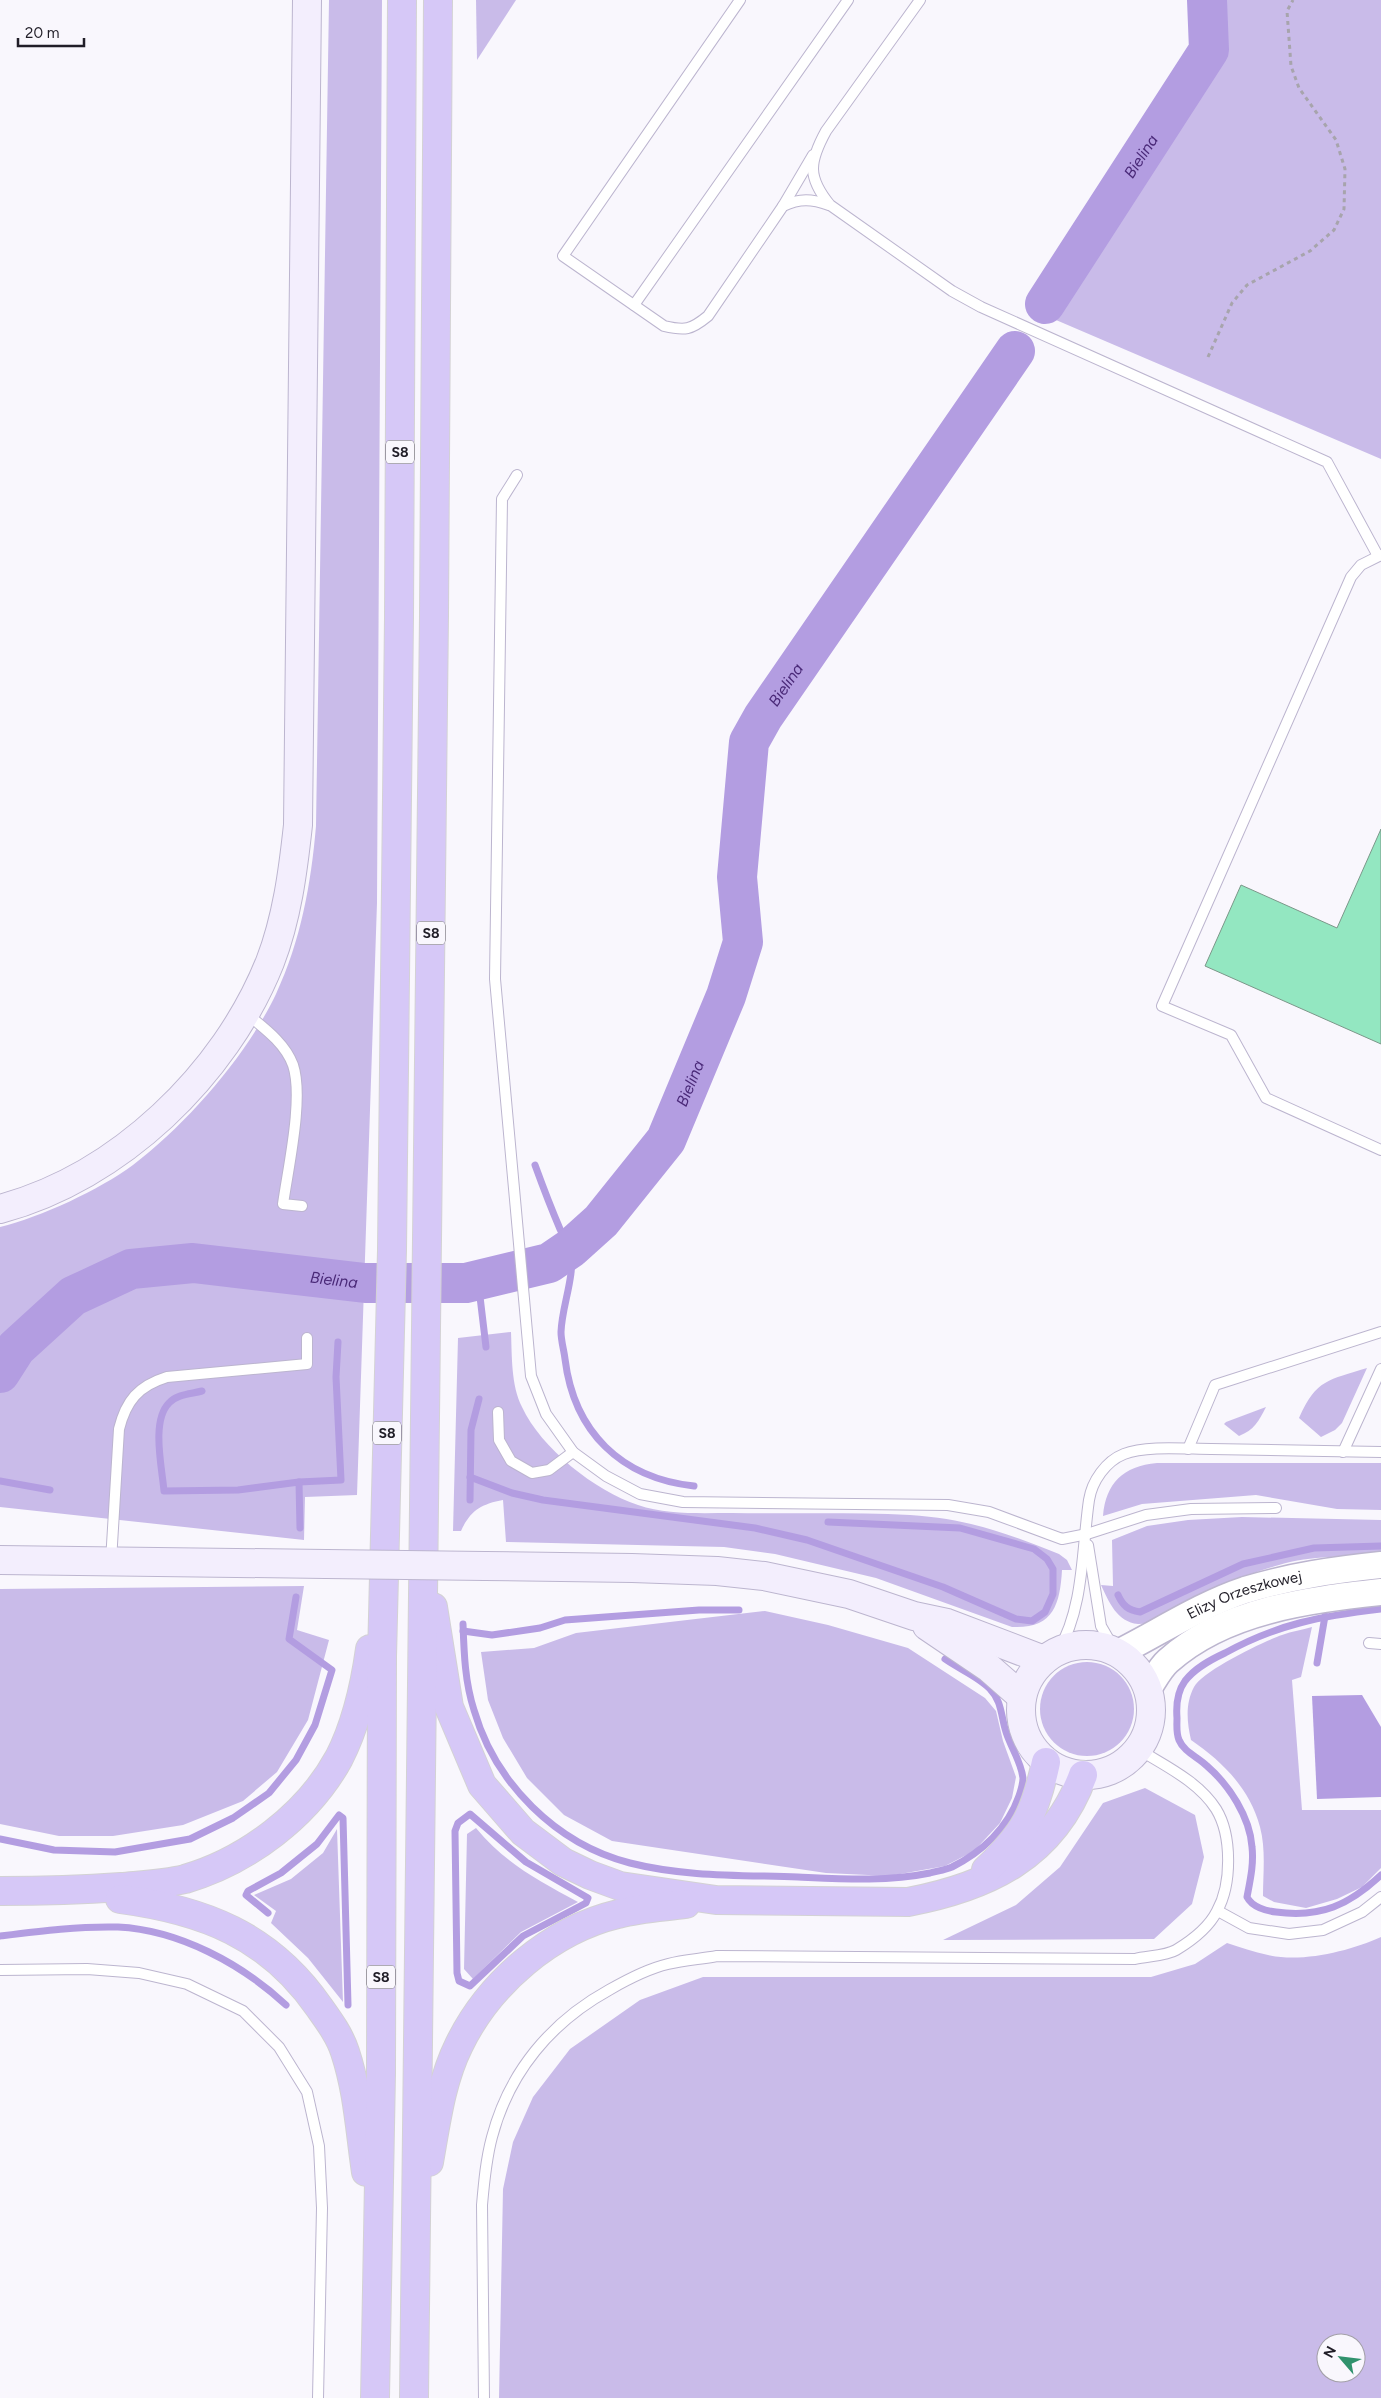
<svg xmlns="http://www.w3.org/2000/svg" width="1381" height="2398" font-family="Figtree,sans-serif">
  <rect width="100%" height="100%" fill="#f9f7fd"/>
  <!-- green -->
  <g fill="#c9bbe9" fill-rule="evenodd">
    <path d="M329,0H382L377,903L357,1495L305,1497L304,1540L0,1507V1227C41,1217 99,1190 133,1165C187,1124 247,1055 276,994C301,940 311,884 316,826Z"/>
    <path d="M476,0H516L477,60Z"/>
    <path d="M1216,0H1381V459L1056,320L1072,289L1218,45Z"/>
    <path d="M511,1332C512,1356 511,1385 522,1407C541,1448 595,1491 638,1505C667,1515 701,1513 732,1513C791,1514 851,1512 910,1515C969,1519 1006,1533 1059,1554L1067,1560L1072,1570H1062C1060,1605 1053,1629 1012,1627L876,1578L775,1554L724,1547L506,1542L503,1500C481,1504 470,1511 461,1531H453L458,1338Z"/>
    <path d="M1367,1368L1342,1423L1335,1430L1321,1437L1299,1418C1316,1379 1329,1380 1367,1368Z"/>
    <path d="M1266,1407C1259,1421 1254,1430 1239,1436L1224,1424L1226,1422Z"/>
    <path d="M1157,1463H1381V1510L1337,1509L1256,1495L1142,1504L1103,1516C1106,1483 1123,1466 1157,1463Z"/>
    <path d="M1242,1517L1381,1520V1555C1347,1557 1311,1555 1279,1565C1261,1570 1242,1577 1225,1585C1206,1593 1156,1625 1138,1624C1117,1622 1109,1602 1101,1585L1113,1586L1112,1540L1147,1526L1188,1520Z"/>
    <path d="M304,1586L297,1630L329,1640L308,1720L277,1772L243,1801L183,1825L113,1836H59L0,1824V1589Z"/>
    <path d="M765,1611L828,1625L908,1648L985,1698L996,1711L1003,1741L1016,1777L1012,1798L1000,1823L974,1851L945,1866L889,1876L826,1873L612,1841L564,1815L527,1778L503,1738L488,1700L481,1652L534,1648L576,1633Z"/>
    <path d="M1312,1627L1301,1677L1292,1680L1302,1810H1381V1868L1362,1887L1337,1899L1306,1908L1274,1902L1263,1896C1263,1874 1266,1849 1260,1827C1250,1789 1223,1762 1191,1740C1187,1722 1185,1704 1194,1687C1202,1671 1264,1641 1282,1635C1292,1631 1302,1630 1312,1627Z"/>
    <circle cx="1087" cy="1709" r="47"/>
    <path d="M1145,1788L1195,1815L1204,1857L1192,1904L1154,1939L943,1940L1016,1905L1060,1867L1103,1803Z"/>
    <path d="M476,1828C506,1864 538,1880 578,1902L521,1932L473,1979L464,1969L467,1834Z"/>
    <path d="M337,1829L343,2002L308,1958L271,1923L276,1911L254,1895L291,1879L323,1853Z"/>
    <path d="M1381,1937V2398H499L503,2189L513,2142L533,2097L570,2049L640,2000L703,1977H1151L1195,1964L1227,1943C1240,1947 1254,1952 1268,1955C1302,1963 1350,1951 1381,1937ZM1326,2343H1356V2373H1326Z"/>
  </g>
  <!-- water -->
  <path fill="#b39de1" d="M1362,1695L1381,1727V1797L1317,1799L1312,1696Z"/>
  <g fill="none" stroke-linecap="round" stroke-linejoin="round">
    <!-- stream -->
    <g stroke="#b39de1" stroke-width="7">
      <path d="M535,1165C543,1187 551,1208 560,1229C563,1236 570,1242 571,1249C575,1278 562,1305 561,1332C561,1341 564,1350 565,1359C574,1432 621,1478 694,1486"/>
      <path d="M478,1280L486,1347"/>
      <path d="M202,1391C191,1394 177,1394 169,1403C151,1421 162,1467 164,1491L238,1490L299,1482L341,1480L336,1377L338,1342"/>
      <path d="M470,1477L512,1493L543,1500L755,1528L807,1540L943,1587L1016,1619L1032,1621L1045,1612L1053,1594V1569L1047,1559L1034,1549L960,1528L828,1522"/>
      <path d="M0,1481L50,1490"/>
      <path d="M299,1482L300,1528"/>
      <path d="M470,1500L471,1430L479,1399"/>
      <path d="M1118,1595C1123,1606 1128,1610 1140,1612L1243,1564L1314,1548L1381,1546"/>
      <path d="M1381,1609C1321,1616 1278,1624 1225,1653C1210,1660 1195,1668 1185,1681C1177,1692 1176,1705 1177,1718C1177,1725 1176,1733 1179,1740C1184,1752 1198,1757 1207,1766C1229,1785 1250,1817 1252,1847C1254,1864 1250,1881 1247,1897C1252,1907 1266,1911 1276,1912C1321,1918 1349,1905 1381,1875"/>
      <path d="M463,1624C464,1654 465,1682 474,1710C495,1783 556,1844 630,1863C685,1877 742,1875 798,1877C842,1879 886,1882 930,1873C937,1871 945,1870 952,1867C982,1852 1008,1828 1019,1796C1021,1790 1023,1784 1023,1778C1021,1761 1011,1748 1006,1732C1001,1717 1002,1701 990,1689C979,1677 959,1669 945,1659"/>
      <path d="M463,1631L492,1635L540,1628L565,1620L699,1610H739"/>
      <path d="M1317,1663L1325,1616"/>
      <path d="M470,1814L526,1862L588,1898L586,1903L523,1936L470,1986L459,1981L457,1973L455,1831L458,1823Z"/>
      <path d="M0,1839L54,1850L115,1852L190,1839L233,1818L269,1793L296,1760L315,1725L332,1670L289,1639L296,1597"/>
      <path d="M268,1913L246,1895L248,1891L281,1873L317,1844L339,1815L343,1818L348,2005"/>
      <path d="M0,1936C40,1931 79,1926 118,1927C179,1930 242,1964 286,2005"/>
    </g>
    <!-- river -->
    <g stroke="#b39de1" stroke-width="40">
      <path id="s1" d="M1045,304L1209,50L1207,0"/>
      <path id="s2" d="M0,1373L16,1348L73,1296L131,1269L193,1263L365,1283H466L549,1263L571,1248L601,1221L666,1140L726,996L743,942L737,877L749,742L763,717L1015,351"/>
    </g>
  </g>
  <!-- building -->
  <path fill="#93e7c1" stroke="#7b9789" d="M1381,829V1044L1205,966L1241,885L1337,928Z"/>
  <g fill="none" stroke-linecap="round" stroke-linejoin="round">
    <!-- service casing -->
    <g stroke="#bcb5cf" stroke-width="12">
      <g id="service">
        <path d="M740,0L563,256L664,326C685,331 691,330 708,316L783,206C800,198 812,199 829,205"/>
        <path d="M920,0L826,131C809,162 807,177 830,205L952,291L981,307L1327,462L1378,556"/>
        <path d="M783,206L813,155"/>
        <path d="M634,305L848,0"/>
        <path d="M517,475L502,499L495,979L531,1376L546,1414L573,1452L606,1476L640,1494L683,1502L948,1505L989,1512L1062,1539L1087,1534L1146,1515L1191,1509L1276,1508"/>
        <path d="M1381,555L1361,565L1351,577L1162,1006L1231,1035L1266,1098L1381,1150"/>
        <path d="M247,1014C264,1028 285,1043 293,1065C304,1098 288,1168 283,1204L302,1206"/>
        <path d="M498,1412L499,1440L511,1461L532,1473L549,1470L573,1452"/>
        <path d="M1188,1449L1215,1385L1381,1332"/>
        <path d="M1343,1452L1381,1369"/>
        <path d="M1088,1545L1101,1626L1116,1652"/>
        <path d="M111,1561L119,1429C126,1401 138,1386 167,1377L307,1364V1338"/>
        <path d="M1369,1643L1381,1644"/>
        <path d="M1058,1651C1084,1609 1082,1547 1089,1500C1092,1481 1106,1461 1124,1454C1146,1445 1187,1449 1211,1449C1268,1450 1324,1451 1381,1452"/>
        <path d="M1218,1911L1249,1928L1289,1934L1323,1930L1362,1912L1381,1897"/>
        <path d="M0,1970L87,1969L139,1973L187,1984L243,2011L279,2047L307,2092L319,2146L322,2208L318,2398"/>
        <path d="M484,2398L482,2205C484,2182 486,2159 492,2137C509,2072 551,2022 609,1990C628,1979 647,1969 668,1964C684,1960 701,1959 717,1956L1135,1959C1147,1956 1166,1956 1176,1950C1191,1941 1209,1927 1217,1911C1232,1884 1232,1835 1216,1809C1198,1781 1165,1766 1138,1749"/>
      </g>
    </g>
    <!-- tertiary casing -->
    <g stroke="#bcb5cf" stroke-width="29">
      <g id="tertiary">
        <path id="s3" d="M1118,1653C1160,1632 1200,1605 1245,1590C1291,1576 1334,1570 1381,1565"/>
        <path d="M1148,1689C1154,1680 1160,1668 1168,1661C1225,1610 1308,1600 1381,1592"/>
      </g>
    </g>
    <!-- secondary casing -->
    <g stroke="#bcb5cf" stroke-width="30">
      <g id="secondary">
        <path d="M0,1209C119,1177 225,1075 270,962C287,918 293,871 298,825L307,0"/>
        <path d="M0,1560L326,1564"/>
        <path d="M485,1566L632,1568L717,1571L764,1576L849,1594L914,1616L947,1623L1044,1660"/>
        <path d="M927,1626L989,1668L1022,1697"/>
        <circle cx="1086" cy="1710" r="65"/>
      </g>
    </g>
    <!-- motorway casing -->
    <g stroke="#d3d2d4" stroke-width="30">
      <g id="motorway">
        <path d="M433,1607L449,1707L482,1785L523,1832L563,1862L590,1875L620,1886L716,1900L908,1902C987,1887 1053,1857 1083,1775"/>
        <path d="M986,1870C1025,1833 1035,1814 1046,1762"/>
        <path d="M0,1891C41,1891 80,1890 121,1887C142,1885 164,1884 185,1879C247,1861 308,1815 339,1758C356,1725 365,1685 370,1649"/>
        <path d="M120,1899C203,1910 269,1935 319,2007C329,2021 340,2036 345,2052C358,2091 360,2132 366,2172"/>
        <path d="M429,2162C436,2123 441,2081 459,2045C489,1983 551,1930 618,1914C640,1908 664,1907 686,1904"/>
        <path d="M375,2398L381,2073L382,1657L392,1250L399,617L402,0"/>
        <path d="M414,2398L434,615L438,0"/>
      </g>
    </g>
    <!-- path -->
    <path stroke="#a7a4ac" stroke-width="3" stroke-dasharray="4 4" stroke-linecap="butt" d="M1208,357L1232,303L1247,285L1310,251L1334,230L1344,209L1345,169L1336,140L1299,88L1291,66L1287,11L1293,0"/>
    <!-- service -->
    <use href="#service" stroke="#fff" stroke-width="10"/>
    <!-- tertiary -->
    <use href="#tertiary" stroke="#fff" stroke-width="26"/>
    <!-- secondary -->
    <use href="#secondary" stroke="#f3eefd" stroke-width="28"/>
    <!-- motorway -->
    <use href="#motorway" stroke="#d6c8f7" stroke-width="28"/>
    <!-- secondary-bridge casing -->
    <g stroke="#bcb5cf" stroke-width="30" stroke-linecap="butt">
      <path id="secondary-bridge" d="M326,1564L485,1566"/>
    </g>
    <!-- secondary-bridge -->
    <use href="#secondary-bridge" stroke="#f3eefd" stroke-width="28"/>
  </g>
  <g text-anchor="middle" stroke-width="4" stroke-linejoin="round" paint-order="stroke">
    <!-- shield labels -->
    <g fill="#f9f7fd" stroke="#625f68" stroke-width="1">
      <rect x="386" y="440.5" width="28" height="23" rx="4"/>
      <rect x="417" y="921.5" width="28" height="23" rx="4"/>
      <rect x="373" y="1421.5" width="28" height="23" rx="4"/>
      <rect x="367" y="1965.5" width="28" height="23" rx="4"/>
    </g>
    <g font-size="14" font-weight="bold" fill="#211e28">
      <text x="400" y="457">S8</text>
      <text x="431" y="938">S8</text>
      <text x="387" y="1438">S8</text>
      <text x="381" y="1982">S8</text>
    </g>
    <!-- street labels -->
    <g font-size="15" fill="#211e28" stroke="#f9f7fd">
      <text dy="5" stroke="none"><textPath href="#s3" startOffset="140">Elizy Orzeszkowej</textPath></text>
    </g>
    <!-- water labels -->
    <g font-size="16" font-style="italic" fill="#4a2978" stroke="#f9f7fd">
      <text dy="6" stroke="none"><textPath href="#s1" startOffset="176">Bielina</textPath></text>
      <text dy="6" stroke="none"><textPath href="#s2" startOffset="1245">Bielina</textPath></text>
      <text dy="6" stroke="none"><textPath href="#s2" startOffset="825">Bielina</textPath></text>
      <text dy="6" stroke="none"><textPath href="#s2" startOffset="375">Bielina</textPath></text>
    </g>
  </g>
  <!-- north arrow -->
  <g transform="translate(1341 2358) rotate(298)"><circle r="24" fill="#f9f7fd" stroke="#a3a0a8"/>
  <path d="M0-4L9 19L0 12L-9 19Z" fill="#30926d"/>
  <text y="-8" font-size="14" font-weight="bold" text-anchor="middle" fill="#211e28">N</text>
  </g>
  <!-- scale -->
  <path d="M18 38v8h66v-8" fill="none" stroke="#211e28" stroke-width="2.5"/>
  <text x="25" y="38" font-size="15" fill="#211e28" stroke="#f9f7fd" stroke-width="4" paint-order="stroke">20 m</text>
</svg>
